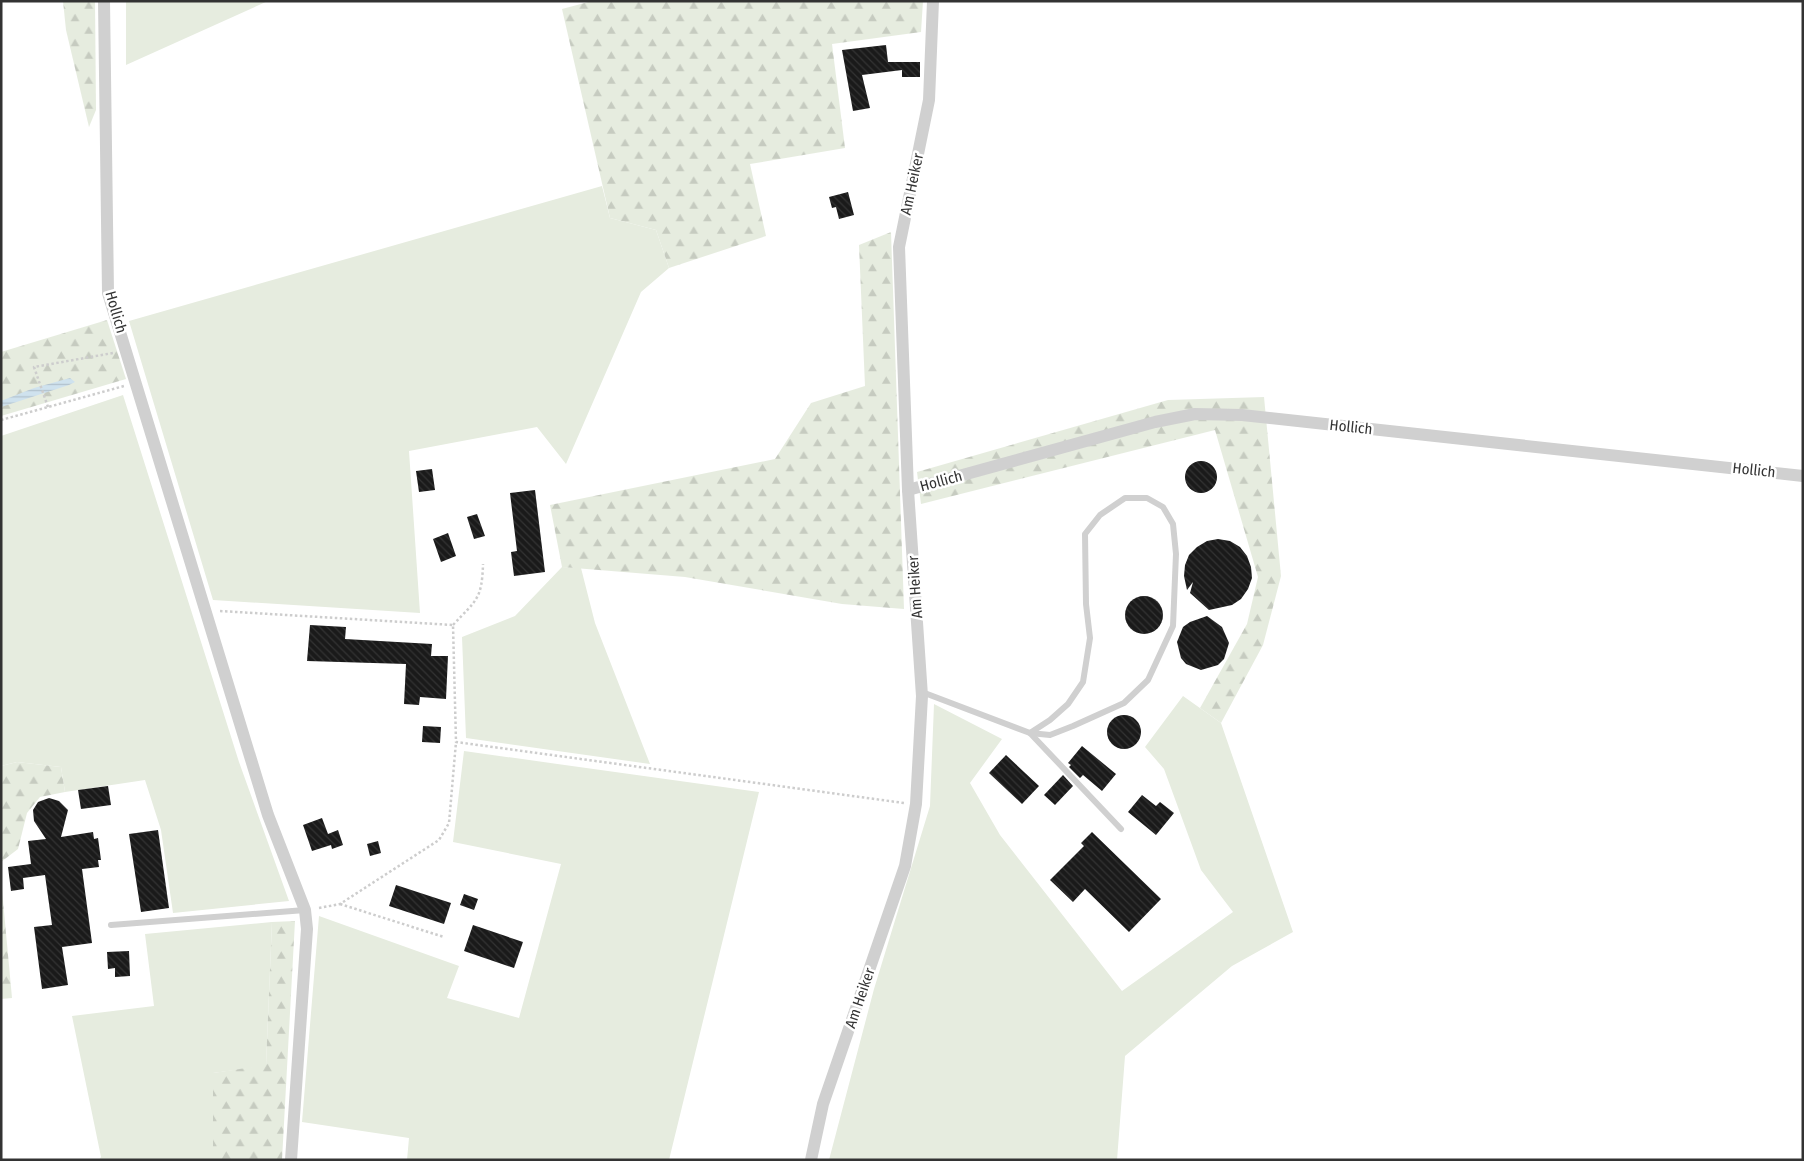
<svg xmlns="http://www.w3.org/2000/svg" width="1804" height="1161" font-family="'Fira Sans Condensed',sans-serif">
  <defs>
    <pattern id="forest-firs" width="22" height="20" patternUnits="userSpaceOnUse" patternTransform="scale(1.25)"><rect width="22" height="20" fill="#e6ecdf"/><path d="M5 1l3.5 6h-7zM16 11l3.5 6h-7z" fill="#c6cbc0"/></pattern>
    <pattern id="water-rules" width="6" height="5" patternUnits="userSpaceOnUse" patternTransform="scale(1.25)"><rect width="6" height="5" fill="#cfe2ee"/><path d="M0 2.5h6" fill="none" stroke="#b2c2cd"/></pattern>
    <pattern id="building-back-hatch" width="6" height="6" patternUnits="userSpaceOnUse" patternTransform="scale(1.25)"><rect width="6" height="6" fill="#1a1a1a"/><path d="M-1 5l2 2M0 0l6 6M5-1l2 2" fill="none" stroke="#333"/></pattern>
  </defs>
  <rect width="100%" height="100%" fill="#fff"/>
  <!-- green -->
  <g fill="#e6ecdf">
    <path d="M126,1H268L126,65Z"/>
    <path d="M602,186L610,218L656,230L669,268L641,292L566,464L537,427L409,451L420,613L213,600L129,321Z"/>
    <path d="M123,395L239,762L289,901L173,913L161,830L145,780L65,792L61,767L17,762L1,766V436Z"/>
    <path d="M562,567L581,568L595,623L650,764L466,738L462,637L515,616Z"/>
    <path d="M1183,696L1221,723L1293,932L1232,966L1125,1056L1117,1160H829L874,989L930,806L934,704L1002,739L970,783L1000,835L1122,991L1233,912L1201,870L1164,769L1145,747Z"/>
    <path d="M464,751L759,792L669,1160H407L409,1138L302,1122L319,916L459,966L447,998L519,1018L561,864L453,842Z"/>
    <path d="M272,922L266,1066L213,1073V1160H99L101,1157L72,1016L154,1006L145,934Z"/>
  </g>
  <!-- forest -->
  <g fill="url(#forest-firs)">
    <path d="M63,1H95L96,110L89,127L66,30Z"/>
    <path d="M592,1H923L921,32L832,44L845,148L750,164L766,236L669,268L656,230L610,218L562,9Z"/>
    <path d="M891,232L904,609L842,604L685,577L562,567L550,505L775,459L811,403L865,386L859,245Z"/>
    <path d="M107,320L126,379L1,416V352Z"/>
    <path d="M1264,397L1281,576L1263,645L1221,723L1200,708L1247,624L1258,577L1215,430L921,504L917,472L1168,400Z"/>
    <path d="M17,762L61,767L65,792L40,797L27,813L18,849L1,862V766Z"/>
    <path d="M1,879L12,998L1,999Z"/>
    <path d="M295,921L282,1160H213V1073L266,1065L272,922Z"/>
  </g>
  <!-- water -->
  <path fill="url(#water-rules)" d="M70,378L75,382L69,385L1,407V401L34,388Z"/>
  <!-- building -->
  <g fill="url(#building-back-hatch)">
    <path d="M886,45L888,62H920V77H902V70L862,75L870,108L853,111L842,50Z"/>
    <path d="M848,192L854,215L839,219L836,207L832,208L829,197Z"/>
    <circle cx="1201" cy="477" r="16"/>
    <path d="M432,469L435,490L419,492L416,471Z"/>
    <path d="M535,490L545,572L514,576L511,552L517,551L510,493Z"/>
    <path d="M477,514L485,536L474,539L467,517Z"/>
    <path d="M448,533L456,556L441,562L433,539Z"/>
    <path d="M1218,539L1230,541L1240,547L1247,556L1251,567L1252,578L1248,589L1241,599L1232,605L1209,610L1190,593L1193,582L1187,590L1184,576L1185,565L1189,555L1197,547L1207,541Z"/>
    <circle cx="1144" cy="615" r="19"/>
    <path d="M1207,616L1222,627L1229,643L1224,659L1218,665L1201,670L1186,664L1181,658L1177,642L1183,627L1190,622Z"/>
    <path d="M310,625L346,627L345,639L432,644L431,656H448L446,699L420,697L419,705L404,704L406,664L307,661Z"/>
    <circle cx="1124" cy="732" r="17"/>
    <path d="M423,726L441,727L440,743L422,742Z"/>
    <path d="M1082,746L1116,774L1102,791L1083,775L1080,778L1069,767L1071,765L1068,763Z"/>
    <path d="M1006,755L1039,786L1022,804L989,773Z"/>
    <path d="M1063,775L1073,786L1055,805L1044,795Z"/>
    <path d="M108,786L111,805L81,809L78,790Z"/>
    <path d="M1142,795L1156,806L1160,802L1174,813L1156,835L1128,812Z"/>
    <path d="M49,798L59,801L68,810L61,837L93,832L94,839L98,838L101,860H98L99,867L82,869L92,943L62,947L68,985L42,989L34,927L52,925L45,875L23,878L24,889L11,891L8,867L31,864L28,841L46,839L34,821L33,810L38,802Z"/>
    <path d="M322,818L328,834L338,830L343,845L332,849L331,845L312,851L303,825Z"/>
    <path d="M158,830L169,908L141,912L129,834Z"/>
    <path d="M1092,832L1161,899L1129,932L1085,889L1073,902L1050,880L1084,846L1081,843Z"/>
    <path d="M378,841L381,853L370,856L367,844Z"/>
    <path d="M396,885L451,903L444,924L389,906Z"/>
    <path d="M464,894L478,899L474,910L460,905Z"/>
    <path d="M473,925L523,942L514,968L464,951Z"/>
    <path d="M129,951L130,976L115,977V968L108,969L107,952Z"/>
  </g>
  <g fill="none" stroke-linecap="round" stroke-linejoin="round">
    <!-- path -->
    <g stroke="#cdcdcd" stroke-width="2.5" stroke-dasharray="2.5 2.5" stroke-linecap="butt">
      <path d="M48,407L34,367L113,353"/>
      <path d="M1,420L124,386"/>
      <path d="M220,611L453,625L456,742L904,803"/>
      <path d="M453,625C476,600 482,600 483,564"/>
      <path d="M340,904L444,937"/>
      <path d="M319,908L340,904L439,840L449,823L456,742"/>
    </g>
    <!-- lane -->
    <g stroke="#d0d0d0" stroke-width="6">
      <path d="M922,692L1030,733L1050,720L1068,704L1083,682L1090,638L1086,604L1085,534L1100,515L1125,498H1147L1163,507L1173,524L1176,554L1173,626L1148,680L1124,703L1073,726L1050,735L1030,733"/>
      <path d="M1030,733L1121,829"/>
      <path d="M111,925L305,910"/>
    </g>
    <!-- street -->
    <g stroke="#d0d0d0" stroke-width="12">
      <path d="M104,1L108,293L268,815L305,910L307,929L291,1160"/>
      <path d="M908,490L1155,422L1195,414L1242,415L1803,476"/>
      <path d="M811,1160L823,1104L905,866L916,804L922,696L908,490L899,247L929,100L933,1"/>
    </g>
  </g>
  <g text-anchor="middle" stroke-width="5" stroke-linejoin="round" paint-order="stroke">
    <!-- street labels -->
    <g font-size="15" fill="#333" stroke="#fff">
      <text transform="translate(912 184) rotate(-78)" y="5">Am Heiker</text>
      <text transform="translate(116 312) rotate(74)" y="5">Hollich</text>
      <text transform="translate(1351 427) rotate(6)" y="5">Hollich</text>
      <text transform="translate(1754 470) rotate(6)" y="5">Hollich</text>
      <text transform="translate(941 481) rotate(-15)" y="5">Hollich</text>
      <text transform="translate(915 587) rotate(-94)" y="5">Am Heiker</text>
      <text transform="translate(860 998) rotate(-71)" y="5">Am Heiker</text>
    </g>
  </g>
  <!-- border -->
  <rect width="1804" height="1161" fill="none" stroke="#333333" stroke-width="5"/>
</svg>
